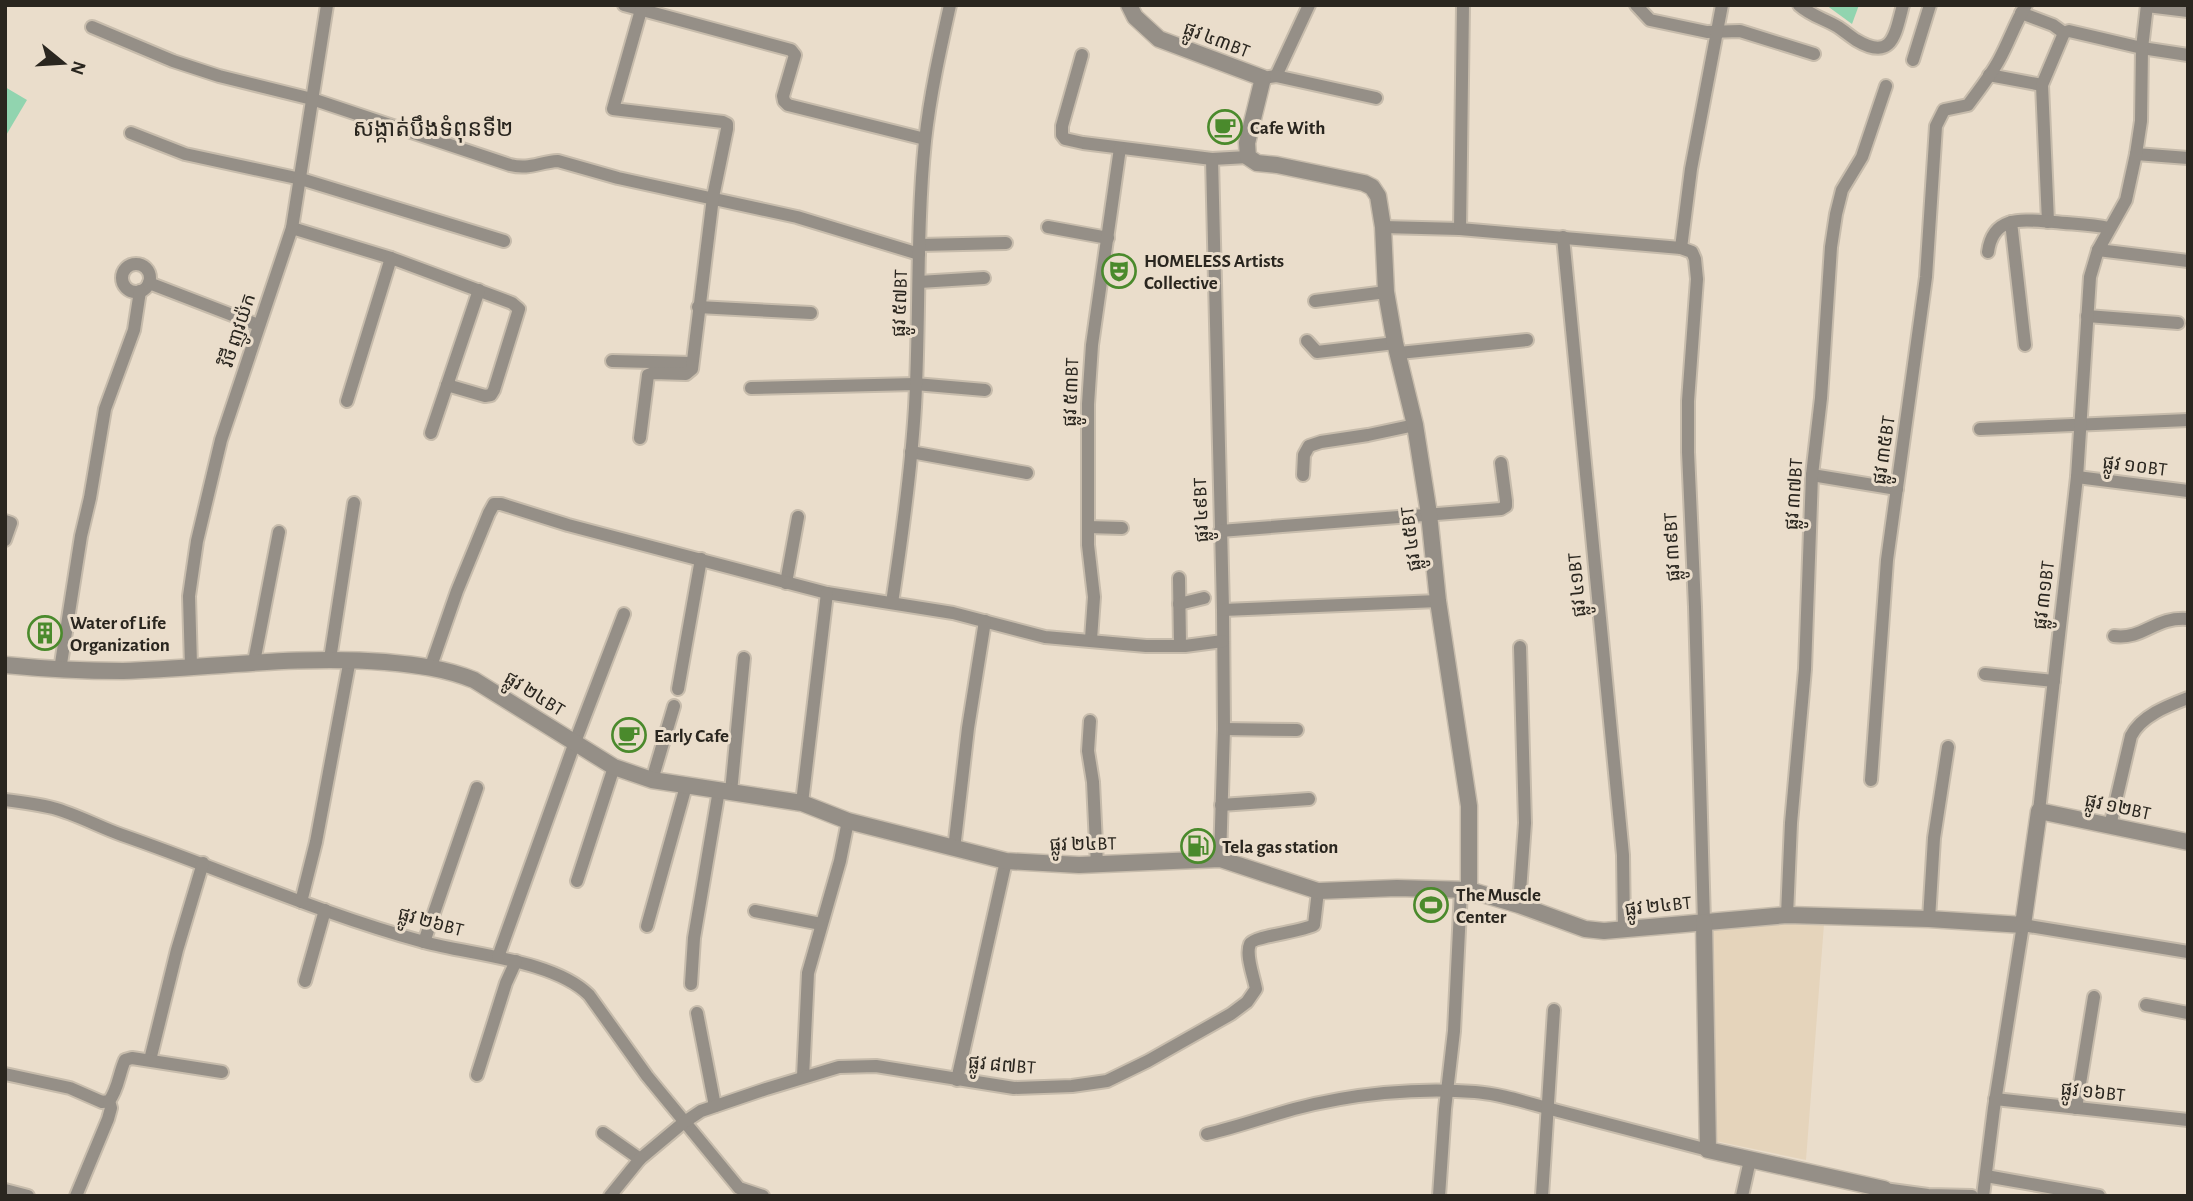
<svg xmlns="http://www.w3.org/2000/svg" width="2193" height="1201" font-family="'Alegreya Sans','Noto Sans Khmer',sans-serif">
  <rect width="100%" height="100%" fill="#eaddcb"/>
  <!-- built -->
  <path fill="#e5d4bb" d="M1785,924H1824L1806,1160L1715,1141L1711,930Z"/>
  <!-- green -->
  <g fill="#91d4af">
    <path d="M1826,5H1859L1852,24Z"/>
    <path d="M5,87L27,100L5,137Z"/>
  </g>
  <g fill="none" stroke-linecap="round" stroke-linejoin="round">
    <!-- minor casing -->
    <g stroke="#c7bcac" stroke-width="16">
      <g id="minor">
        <path d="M624,5L791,50L795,55L783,96L784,101L788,105L925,139"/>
        <path d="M1636,5L1650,20L1707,32L1740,31L1814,54"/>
        <path d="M1799,5C1811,16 1825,19 1838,27C1844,31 1850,36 1856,40C1893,62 1895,34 1903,5"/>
        <path d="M2147,6L2188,11"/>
        <path d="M2021,13L2053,25L2064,33"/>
        <path d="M92,27L173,61L219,76L312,99L510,165C529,170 539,162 558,161L618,178L797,217L919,254"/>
        <path d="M1082,55L1062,126V135L1065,139L1083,143L1212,159L1248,157"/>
        <path d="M1913,60L1930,5"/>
        <path d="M1989,75L2042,85"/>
        <path d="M1276,76L1309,5"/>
        <path d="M1263,78L1276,76L1376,98"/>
        <path d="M131,133L185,154L301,179L504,241"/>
        <path d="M2136,154L2188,158"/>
        <path d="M1212,159L1223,610L1224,729L1220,859"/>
        <path d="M2011,222L2025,345"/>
        <path d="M2048,222L2042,85L2064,33L2069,31L2142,48L2188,55"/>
        <path d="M1048,227L1108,238"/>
        <path d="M1383,227L1460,229L1681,248L1692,252L1695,259L1697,279L1688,401V452L1695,607L1704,922"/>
        <path d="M292,228L391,258L512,303L519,309L494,390L491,395L485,396L447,385"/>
        <path d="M1460,229L1463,5"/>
        <path d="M1563,237L1623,855L1624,930"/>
        <path d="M920,245L1006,243"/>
        <path d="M1681,248L1691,169L1722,5"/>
        <path d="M2098,250L2188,261"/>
        <path d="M1988,252C1993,214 2024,220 2054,222C2072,224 2090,224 2109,228"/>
        <circle cx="136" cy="278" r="14"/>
        <path d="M919,282L984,278"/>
        <path d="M149,283L258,325"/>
        <path d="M1315,301L1386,292"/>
        <path d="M698,307L811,313"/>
        <path d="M2087,316L2178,323"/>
        <path d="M1307,341L1317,352L1395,343"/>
        <path d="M1399,353L1527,340"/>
        <path d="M612,361L692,363"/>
        <path d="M751,388L915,384L985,390"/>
        <path d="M347,401L391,258"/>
        <path d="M1980,429L2188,420"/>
        <path d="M431,433L479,290"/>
        <path d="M640,438L648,375L653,373L686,374L692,369L713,197L727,129V124L723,122L613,109L641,10"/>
        <path d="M911,452L1027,473"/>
        <path d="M1303,475L1304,455L1309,446L1321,442L1368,435L1415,425"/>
        <path d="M1812,475L1897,489"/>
        <path d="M2077,477L2188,491"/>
        <path d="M5,521L11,523L5,540"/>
        <path d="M1088,527L1122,528"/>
        <path d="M1220,531L1501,509L1506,506V501L1501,463"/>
        <path d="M1179,578L1180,645"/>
        <path d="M786,583L798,517"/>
        <path d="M892,603C902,537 911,473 915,407C920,319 916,229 925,141C930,95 940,50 950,5"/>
        <path d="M1179,604L1204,598"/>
        <path d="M1223,610L1438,601"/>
        <path d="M2114,636C2144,640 2155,616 2188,619"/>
        <path d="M1091,639L1094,597L1088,545V404L1092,345L1120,148"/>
        <path d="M330,659L354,503"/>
        <path d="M254,662L279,532"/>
        <path d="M191,666L189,596L197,541L221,440L292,228L327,5"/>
        <path d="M431,666L457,591L489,513L494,504H501L568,525L827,593L953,613L1045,637L1146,646H1185L1223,641"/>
        <path d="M60,670L81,536L90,498L105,409L134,330L140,291"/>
        <path d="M1985,674L2054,681"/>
        <path d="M678,689L701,559"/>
        <path d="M1090,721L1088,751L1093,782L1097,865"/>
        <path d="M1224,729L1297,730"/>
        <path d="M652,780L674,706"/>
        <path d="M1871,780L1887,560L1926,277L1936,126L1944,110L1968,105C1979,90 1991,75 1999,60C2009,42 2015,23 2026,5"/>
        <path d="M731,792L744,658"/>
        <path d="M5,800C21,802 37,804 53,808C76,814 99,827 122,835C223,870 321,914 424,942C471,955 554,960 589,995L647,1076L739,1188L763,1196"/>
        <path d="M802,803L827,593"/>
        <path d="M1221,805L1309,799"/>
        <path d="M2039,811L2077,477L2090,277L2098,250L2126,200L2136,154L2141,121L2142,48L2147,5"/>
        <path d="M2110,826L2131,736C2141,716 2167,706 2188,698"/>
        <path d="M954,849L968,728L985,621"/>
        <path d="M577,881L614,767"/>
        <path d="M301,902L316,842L350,659"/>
        <path d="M1519,905L1525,823L1520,647"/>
        <path d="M755,911L821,924"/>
        <path d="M1787,915L1791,823L1805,669L1812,475L1821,398L1831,247L1836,214L1842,190L1862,157L1886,86"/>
        <path d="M1929,919L1934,838L1948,747"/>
        <path d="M647,926L686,786"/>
        <path d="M424,942L477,788"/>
        <path d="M498,957L575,742L624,614"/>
        <path d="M305,981L325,910"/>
        <path d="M691,984L694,938L719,790"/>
        <path d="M2146,1005L2188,1013"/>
        <path d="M697,1013L715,1106"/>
        <path d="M150,1060L177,950L203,863"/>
        <path d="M5,1074L70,1088L102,1102L109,1101C118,1090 119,1073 125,1060L132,1058L222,1072"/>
        <path d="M477,1075L506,983L516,961"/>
        <path d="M803,1077L808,973L840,861L848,821"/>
        <path d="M957,1080L1006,861"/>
        <path d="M1995,1099L2188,1120"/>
        <path d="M2076,1108L2094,997"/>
        <path d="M603,1133L640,1159"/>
        <path d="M1207,1134C1237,1127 1265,1117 1294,1109C1351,1094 1417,1087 1475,1092C1503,1094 1530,1104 1558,1111C1608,1124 1658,1137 1708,1150"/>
        <path d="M1986,1176L2099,1196"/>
        <path d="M1884,1189L1928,1195L1972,1196"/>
        <path d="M5,1190L28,1196"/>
        <path d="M76,1196L108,1119L111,1108L109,1101"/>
        <path d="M610,1196L640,1159L683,1123L701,1111L766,1089L839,1067L876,1066L1014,1088L1072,1086L1107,1081L1148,1061L1231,1014L1247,1002L1256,989C1254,977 1245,955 1250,944C1254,936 1301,932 1314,925L1318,891"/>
        <path d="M1439,1196L1445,1109L1454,1031L1461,890"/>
        <path d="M1542,1196L1554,1010"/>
        <path d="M1742,1196L1750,1160"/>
        <path d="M1983,1196L1994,1108L2023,925L2188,952"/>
      </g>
    </g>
    <!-- tertiary casing -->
    <g stroke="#c7bcac" stroke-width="19">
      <g id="tertiary">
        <path d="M1129,5L1135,17L1159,39L1263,78L1247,143L1248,157L1257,163L1277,165L1364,183L1372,187L1378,196L1383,227L1386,292L1395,343L1415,425L1429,514L1438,601L1469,806V890"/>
        <path d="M5,665C45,669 83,671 123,671C211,668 297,655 385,662C417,665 444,668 474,680L614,767L652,780L802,803L848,821L1006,861L1079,865L1220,859L1318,891L1397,888L1469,890L1519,905L1585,929L1604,931L1787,915L1929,919L2023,925L2039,811L2188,842"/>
        <path d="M1704,922L1708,1150L1884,1189V1196"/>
      </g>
    </g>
    <!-- minor -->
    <use href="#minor" stroke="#958f87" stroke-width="12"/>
    <!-- tertiary -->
    <use href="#tertiary" stroke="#958f87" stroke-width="16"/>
  </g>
  <!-- icons -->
  <defs>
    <g id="cafe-ring" transform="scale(1.75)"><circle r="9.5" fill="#eaddcb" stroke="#4a8a2c" stroke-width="1.5"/><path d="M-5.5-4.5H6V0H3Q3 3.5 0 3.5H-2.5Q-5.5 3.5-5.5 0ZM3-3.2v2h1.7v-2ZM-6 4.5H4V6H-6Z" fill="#4a8a2c"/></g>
    <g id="theatre-ring" transform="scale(1.75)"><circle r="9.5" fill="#eaddcb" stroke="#4a8a2c" stroke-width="1.5"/><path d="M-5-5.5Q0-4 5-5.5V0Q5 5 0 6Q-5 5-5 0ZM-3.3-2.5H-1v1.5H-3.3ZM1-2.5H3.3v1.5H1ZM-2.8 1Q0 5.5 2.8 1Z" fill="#4a8a2c"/></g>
    <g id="building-ring" transform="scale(1.75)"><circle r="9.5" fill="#eaddcb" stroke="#4a8a2c" stroke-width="1.5"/><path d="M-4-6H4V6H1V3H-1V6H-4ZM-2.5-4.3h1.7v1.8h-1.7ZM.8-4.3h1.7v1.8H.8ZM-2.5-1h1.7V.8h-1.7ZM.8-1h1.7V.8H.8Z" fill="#4a8a2c"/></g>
    <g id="fuel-ring" transform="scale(1.75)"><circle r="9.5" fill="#eaddcb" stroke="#4a8a2c" stroke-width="1.5"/><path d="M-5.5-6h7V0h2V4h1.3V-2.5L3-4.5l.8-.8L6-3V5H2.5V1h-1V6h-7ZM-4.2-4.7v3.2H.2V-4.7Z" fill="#4a8a2c"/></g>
    <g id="stadium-ring" transform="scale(1.75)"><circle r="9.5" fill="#eaddcb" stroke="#4a8a2c" stroke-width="1.5"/><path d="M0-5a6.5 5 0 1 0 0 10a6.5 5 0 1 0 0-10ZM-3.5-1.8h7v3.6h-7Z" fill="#4a8a2c"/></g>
  </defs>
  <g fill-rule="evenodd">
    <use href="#cafe-ring" x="1225" y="127"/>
    <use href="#theatre-ring" x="1119" y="271"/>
    <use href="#building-ring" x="45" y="633"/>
    <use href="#cafe-ring" x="629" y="735"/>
    <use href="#fuel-ring" x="1198" y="846"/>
    <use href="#stadium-ring" x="1431" y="905"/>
  </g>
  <g text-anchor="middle" stroke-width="6" stroke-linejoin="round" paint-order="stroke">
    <!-- street labels -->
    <g font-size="19" fill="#2a261f" stroke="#eaddcb">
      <text transform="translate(1217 39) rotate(21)" y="7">ផ្លូវ ៤៣BT</text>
      <text transform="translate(899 303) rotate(-88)" y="7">ផ្លូវ ៥៧BT</text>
      <text transform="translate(237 330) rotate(-72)" y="7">វិថី ញូវយ៉ក</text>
      <text transform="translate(1070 392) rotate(-88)" y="7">ផ្លូវ ៥៣BT</text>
      <text transform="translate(1883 450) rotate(-82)" y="7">ផ្លូវ ៣៥BT</text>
      <text transform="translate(2135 465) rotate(7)" y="7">ផ្លូវ ១០BT</text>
      <text transform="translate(1793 494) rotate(-86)" y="7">ផ្លូវ ៣៧BT</text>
      <text transform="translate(1200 510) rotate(-92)" y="7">ផ្លូវ ៤៩BT</text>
      <text transform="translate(1410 539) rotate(-97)" y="7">ផ្លូវ ៤៥BT</text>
      <text transform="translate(1671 547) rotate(-93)" y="7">ផ្លូវ ៣៩BT</text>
      <text transform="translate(1576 585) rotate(-95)" y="7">ផ្លូវ ៤១BT</text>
      <text transform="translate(2043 595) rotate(-83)" y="7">ផ្លូវ ៣១BT</text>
      <text transform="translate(535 693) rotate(32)" y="7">ផ្លូវ ២៤BT</text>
      <text transform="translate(2118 806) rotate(12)" y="7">ផ្លូវ ១២BT</text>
      <text transform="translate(1083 843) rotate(-1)" y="7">ផ្លូវ ២៤BT</text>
      <text transform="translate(1658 905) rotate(-6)" y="7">ផ្លូវ ២៤BT</text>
      <text transform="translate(431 921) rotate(15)" y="7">ផ្លូវ ២៦BT</text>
      <text transform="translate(1002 1064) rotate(5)" y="7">ផ្លូវ ៨៧BT</text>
      <text transform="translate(2093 1091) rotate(6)" y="7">ផ្លូវ ១៦BT</text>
    </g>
    <!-- poi labels -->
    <g font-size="19" font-weight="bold" fill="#2a261f" stroke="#eaddcb" text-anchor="start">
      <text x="1250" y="134">Cafe With</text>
      <text x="1144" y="267">HOMELESS Artists<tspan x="1144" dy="22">Collective</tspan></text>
      <text x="70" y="629">Water of Life<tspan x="70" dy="22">Organization</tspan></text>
      <text x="654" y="742">Early Cafe</text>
      <text x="1222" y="853">Tela gas station</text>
      <text x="1456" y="901">The Muscle<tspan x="1456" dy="22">Center</tspan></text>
    </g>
    <!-- quarter labels -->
    <g font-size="23" fill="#2a261f" stroke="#eaddcb">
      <text x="433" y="136">សង្កាត់បឹងទំពុនទី២</text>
    </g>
  </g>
  <!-- border -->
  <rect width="2193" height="1201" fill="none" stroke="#2a261f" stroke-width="14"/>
  <!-- north arrow -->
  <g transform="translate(63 63) rotate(108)" stroke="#eaddcb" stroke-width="5" paint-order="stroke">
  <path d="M0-5L12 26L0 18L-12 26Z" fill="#2a261f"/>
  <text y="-10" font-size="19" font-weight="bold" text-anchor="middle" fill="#2a261f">N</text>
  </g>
</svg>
